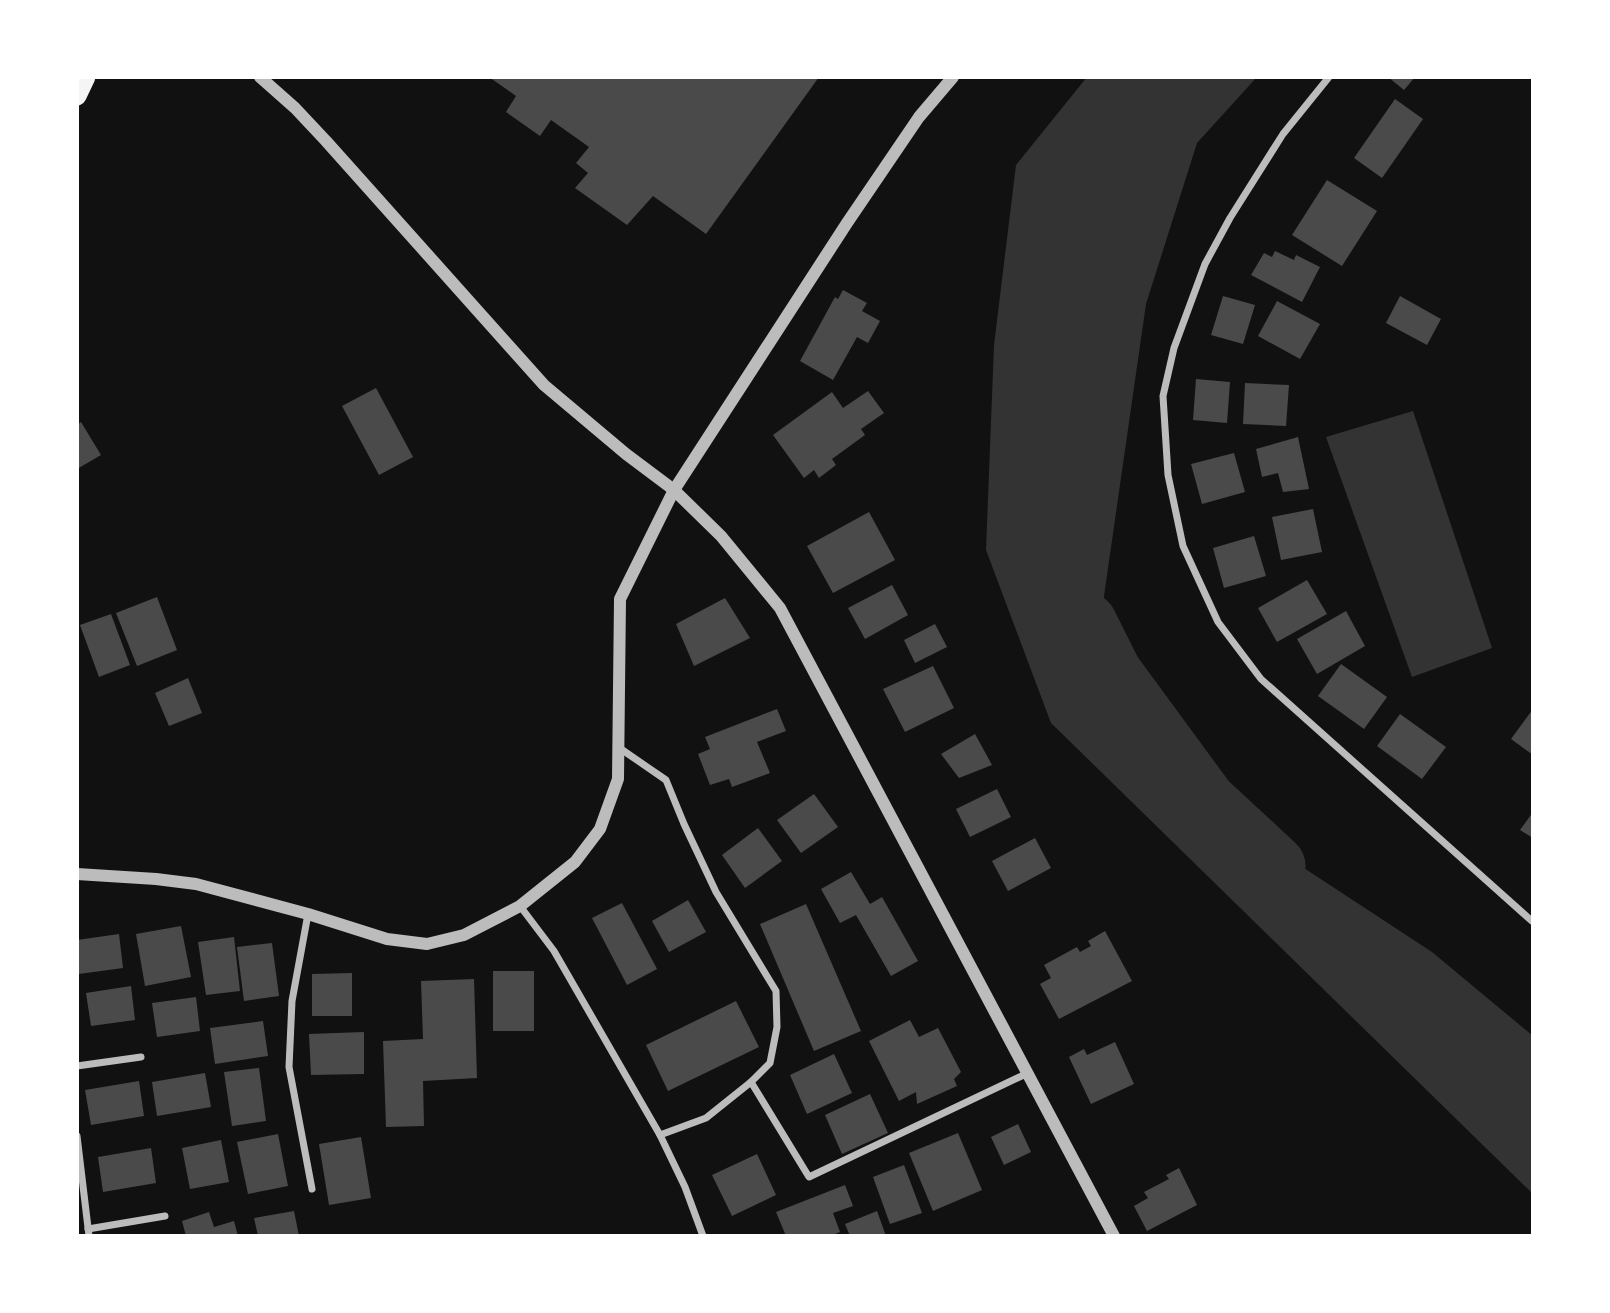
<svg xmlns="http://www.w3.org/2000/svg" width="1610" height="1313" font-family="'Golos Text',sans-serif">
  <rect width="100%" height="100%" fill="#111"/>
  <!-- water -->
  <g fill="#333">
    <path d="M1087,77H1257L1197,143L1146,304L1101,617L1150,767L1432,952L1533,1036V1194L1051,723L986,550L994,345L1016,165Z"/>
    <path d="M1413,411L1492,648L1412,677L1326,437Z"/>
  </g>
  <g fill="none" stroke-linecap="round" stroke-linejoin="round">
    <!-- river -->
    <path stroke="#333" stroke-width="63" d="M1086,624L1111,674L1205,802L1274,866"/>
  </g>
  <!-- building -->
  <g fill="#4a4a4a">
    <path d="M489,77H819L706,234L653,196L627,225L575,188L588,173L576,163L589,147L551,120L540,136L506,112L516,96Z"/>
    <path d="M1388,77H1415L1404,90Z"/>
    <path d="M1395,99L1423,119L1382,178L1354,158Z"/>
    <path d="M1327,180L1377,211L1342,266L1292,235Z"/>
    <path d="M1275,251L1294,260L1296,255L1320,267L1302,302L1251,275L1264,253L1272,257Z"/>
    <path d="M843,290L867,303L862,311L880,321L868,343L857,337L833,380L800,361L835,297L838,299Z"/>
    <path d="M1223,296L1255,305L1243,344L1211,335Z"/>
    <path d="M1400,296L1441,319L1427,345L1386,323Z"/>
    <path d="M1277,301L1320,324L1300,359L1258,336Z"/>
    <path d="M1196,379L1230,382L1227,423L1193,420Z"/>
    <path d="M1245,383L1289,385L1286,426L1243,424Z"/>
    <path d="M376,388L413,457L379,475L342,406Z"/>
    <path d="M868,391L884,413L861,429L865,435L832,459L836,465L819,478L814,470L804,478L773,435L832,392L843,408Z"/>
    <path d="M81,422L101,455L77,469V425Z"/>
    <path d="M1298,437L1309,489L1283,492L1278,473L1262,477L1256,449Z"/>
    <path d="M1234,453L1245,492L1202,504L1191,464Z"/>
    <path d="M1313,509L1322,552L1281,560L1272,517Z"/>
    <path d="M869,512L895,560L833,593L807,546Z"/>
    <path d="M1254,536L1266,576L1224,588L1213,548Z"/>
    <path d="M1307,580L1327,614L1277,642L1258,608Z"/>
    <path d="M892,585L908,615L865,639L848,608Z"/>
    <path d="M157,597L177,650L137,666L116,613Z"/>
    <path d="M725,598L750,638L694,666L676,624Z"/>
    <path d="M1346,611L1365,646L1317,674L1297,639Z"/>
    <path d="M111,614L130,665L99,677L80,625Z"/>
    <path d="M935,624L947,647L915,663L904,640Z"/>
    <path d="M1341,664L1387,697L1364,729L1318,696Z"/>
    <path d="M933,666L954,708L905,732L883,689Z"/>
    <path d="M188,678L202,713L169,726L155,693Z"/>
    <path d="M777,709L786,731L757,742L770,773L732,787L729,779L710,785L698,754L710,749L705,737Z"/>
    <path d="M1533,709V755L1511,739Z"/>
    <path d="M1400,714L1446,747L1422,779L1377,746Z"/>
    <path d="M975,734L992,765L959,778L941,754Z"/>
    <path d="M997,789L1011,817L970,837L956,809Z"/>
    <path d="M814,794L838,827L801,853L777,820Z"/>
    <path d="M1533,812V838L1520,830Z"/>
    <path d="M758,828L782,861L745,888L722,855Z"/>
    <path d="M1035,838L1051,868L1008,891L992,861Z"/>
    <path d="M851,872L870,904L882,897L918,961L891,976L856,915L840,923L821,889Z"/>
    <path d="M688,900L706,932L669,952L652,921Z"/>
    <path d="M622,903L657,969L627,985L592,918Z"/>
    <path d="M806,904L861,1031L814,1051L760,924Z"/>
    <path d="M181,926L191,977L145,986L136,934Z"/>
    <path d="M1105,931L1132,981L1059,1019L1040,984L1051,978L1044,965L1077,947L1080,952L1091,946L1088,941Z"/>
    <path d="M119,934L123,968L79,974L77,940Z"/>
    <path d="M234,937L240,991L206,995L198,942Z"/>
    <path d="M272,943L279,996L244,1001L237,947Z"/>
    <rect x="493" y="971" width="41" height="60"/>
    <path d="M352,973V1016H312V974Z"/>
    <path d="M474,979L477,1078L423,1081L424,1126L386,1127L383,1041L423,1039L421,981Z"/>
    <path d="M131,986L135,1020L91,1026L86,993Z"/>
    <path d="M196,997L200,1031L157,1037L152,1003Z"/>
    <path d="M736,1001L759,1047L668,1091L646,1045Z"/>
    <path d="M910,1020L919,1037L938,1028L961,1072L954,1079L957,1086L917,1104L916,1092L899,1101L869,1041Z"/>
    <path d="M263,1021L268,1056L215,1064L210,1028Z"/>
    <path d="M364,1032V1074L311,1075L309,1034Z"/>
    <path d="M1115,1042L1134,1084L1091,1104L1069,1057L1084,1049L1087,1055Z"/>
    <path d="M834,1054L852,1093L807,1114L790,1075Z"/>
    <path d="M259,1068L266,1121L232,1126L224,1072Z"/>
    <path d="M205,1073L211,1107L157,1116L152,1082Z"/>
    <path d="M139,1081L144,1116L91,1125L85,1090Z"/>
    <path d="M870,1094L888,1133L842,1154L825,1115Z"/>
    <path d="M1018,1124L1031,1152L1004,1165L991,1137Z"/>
    <path d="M958,1133L982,1190L933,1211L909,1153Z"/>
    <path d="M278,1134L288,1186L248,1194L237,1142Z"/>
    <path d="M361,1137L371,1198L329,1205L319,1144Z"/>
    <path d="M221,1140L229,1182L190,1189L182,1148Z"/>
    <path d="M151,1148L156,1183L103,1192L98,1157Z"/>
    <path d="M757,1154L776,1195L732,1216L712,1175Z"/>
    <path d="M904,1165L922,1213L890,1224L873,1177Z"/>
    <path d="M1179,1168L1197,1205L1147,1231L1134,1206L1148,1198L1144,1192L1169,1179L1166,1175Z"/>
    <path d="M845,1185L853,1206L833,1213L840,1232L830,1236H786L776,1212Z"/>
    <path d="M294,1211L299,1236H258L254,1218Z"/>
    <path d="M877,1211L886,1236H850L845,1224Z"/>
    <path d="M209,1212L214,1227L234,1221L238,1236H186L182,1221Z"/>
  </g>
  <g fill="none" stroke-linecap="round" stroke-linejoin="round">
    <!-- minor -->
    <g stroke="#bcbcbc" stroke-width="7">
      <path d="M1329,77L1283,134L1230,218L1205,264L1174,348L1163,396L1168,475L1183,546L1218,622L1261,679L1533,922"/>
      <path d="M618,747L666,780L684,824L716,892L776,991L777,1027L770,1063L751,1082L706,1118L660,1135"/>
      <path d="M520,906L554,951L660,1135L685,1187L703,1236"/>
      <path d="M308,914L292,1001L289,1067L312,1189"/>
      <path d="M77,1066L141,1057"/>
      <path d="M751,1082L809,1177L1028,1073"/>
      <path d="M77,1136L89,1236"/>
      <path d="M88,1229L165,1216"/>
    </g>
    <!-- tertiary -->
    <g stroke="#bcbcbc" stroke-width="12">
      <path d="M260,77L295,108L326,141L544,385L626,454L674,490L721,536L780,608L1114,1236"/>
      <path d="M77,874L156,879L196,884L308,914L387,939L427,944L464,935L520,906L575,862L600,829L618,779L620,599L674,490L847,223L919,117L953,77"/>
    </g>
    <!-- trunk -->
    <path stroke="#f5f5f5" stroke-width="19" d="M77,96L86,77"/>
  </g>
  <!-- border -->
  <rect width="1610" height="1313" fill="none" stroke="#ffffff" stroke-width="158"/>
</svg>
